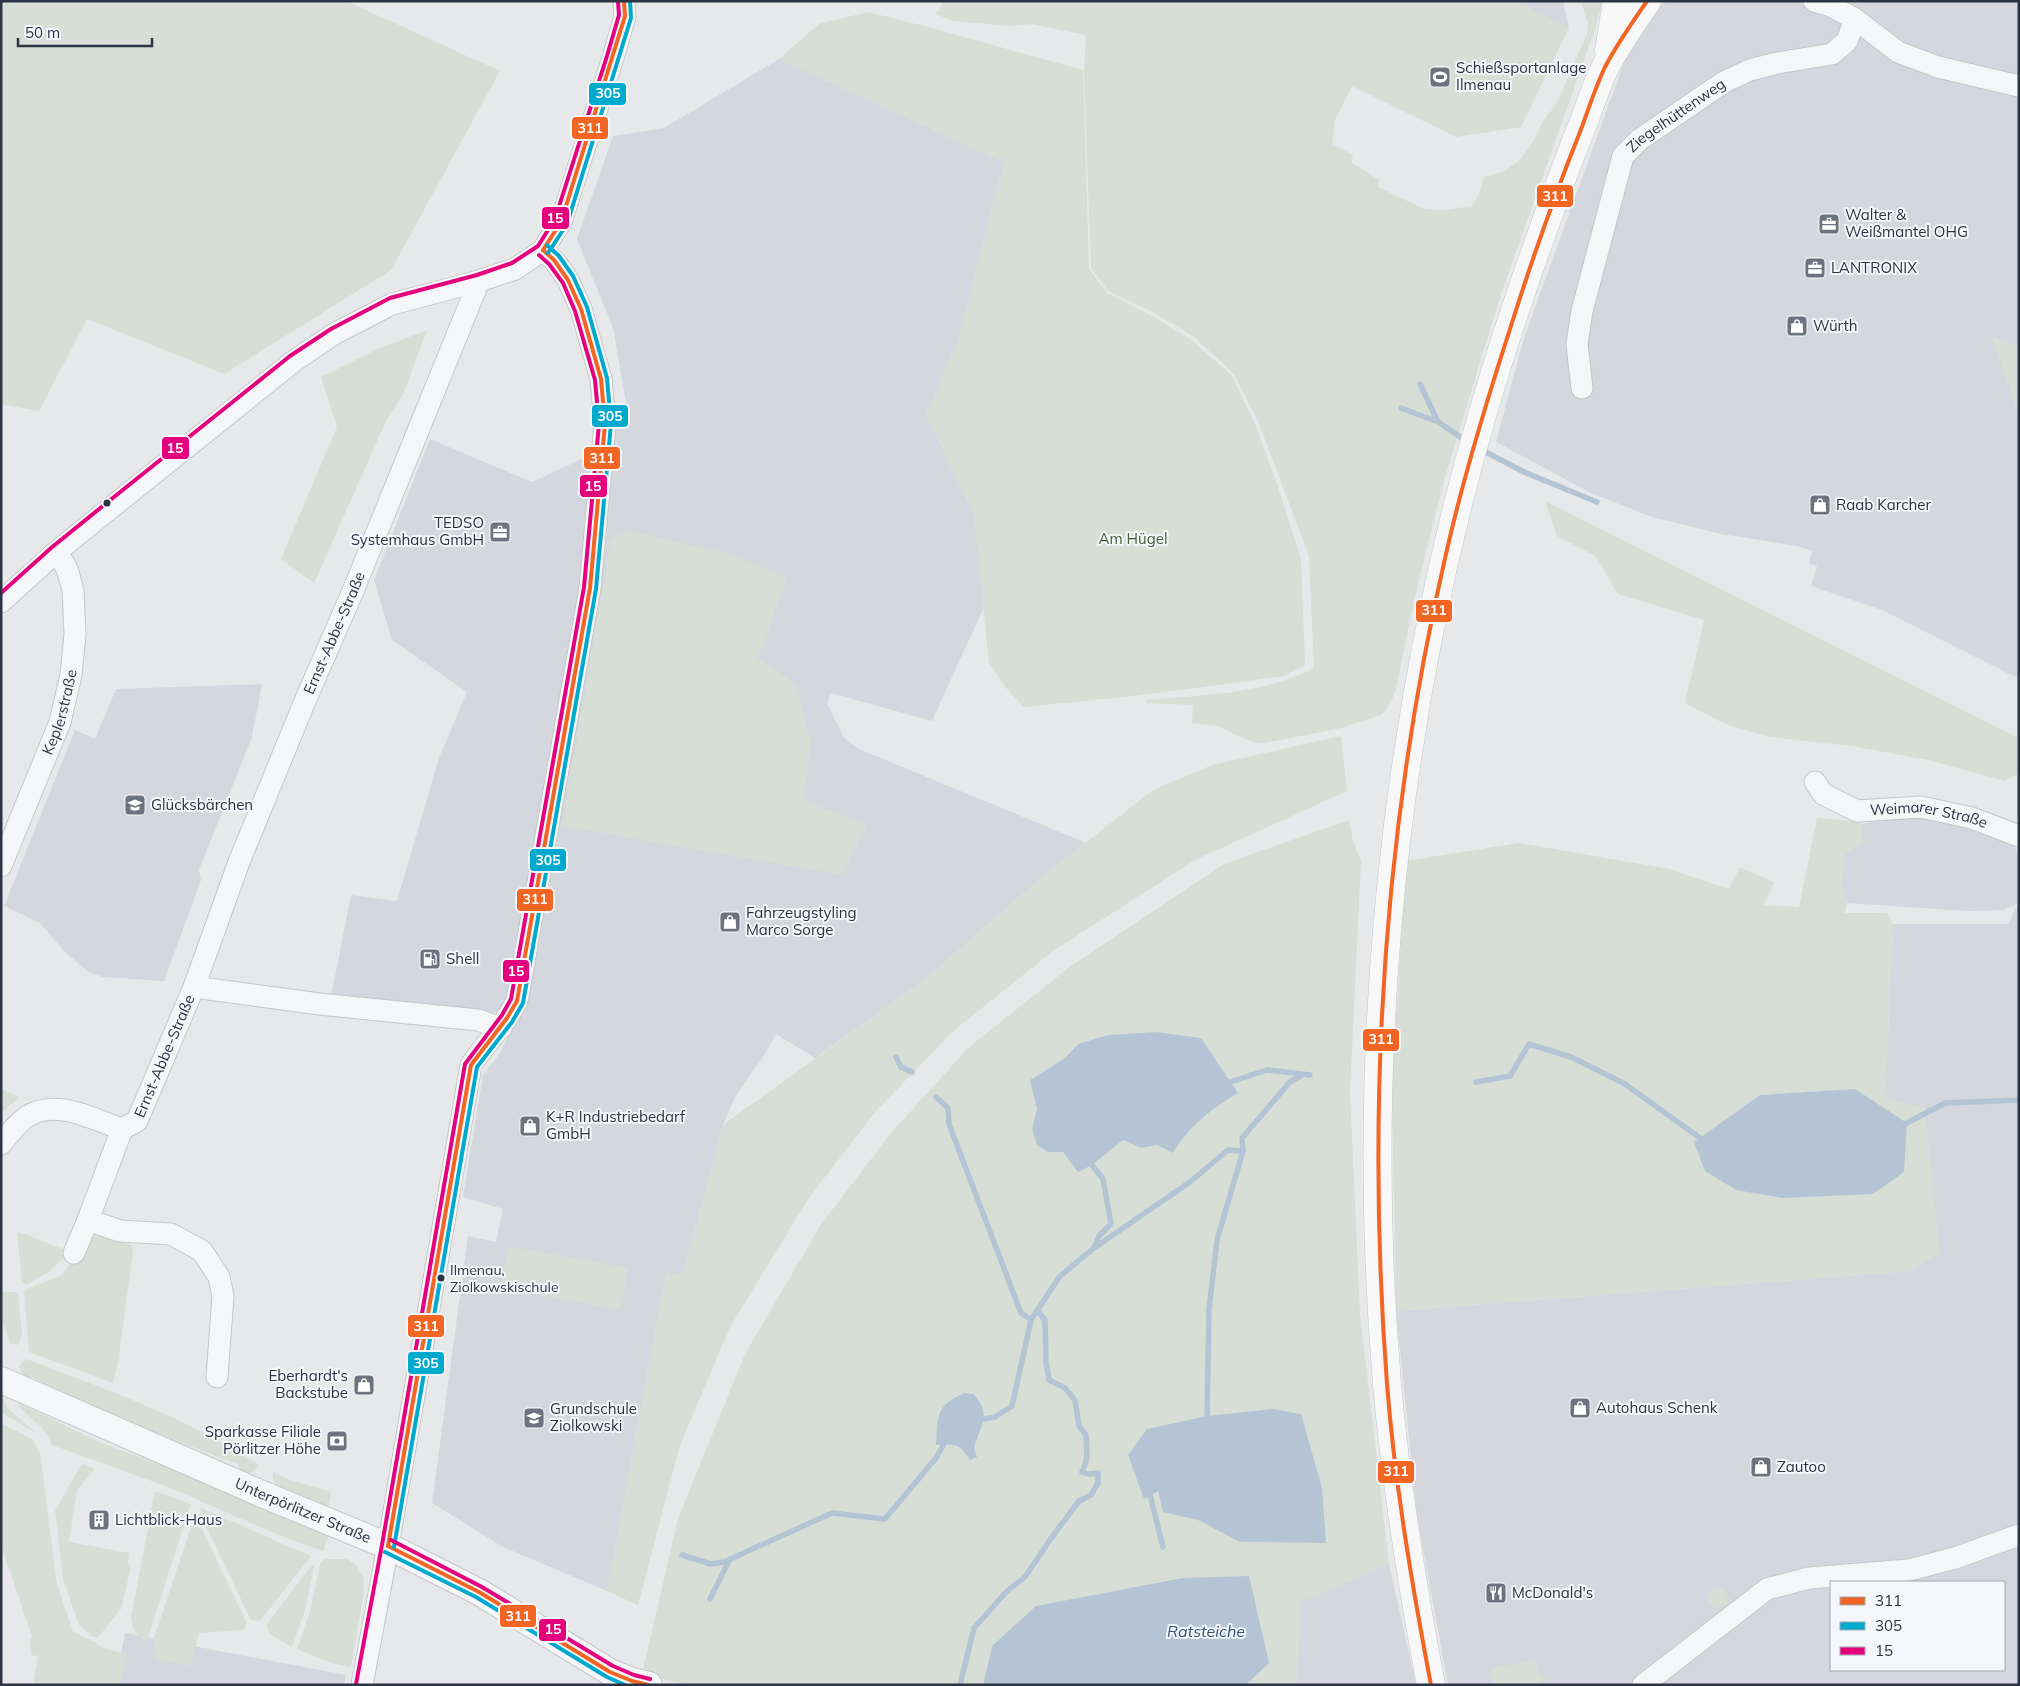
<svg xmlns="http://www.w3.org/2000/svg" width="2020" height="1686" font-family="Mulish,sans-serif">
  <rect width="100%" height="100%" fill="#e6e8ea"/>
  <!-- built -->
  <g fill="#d4d7dd" fill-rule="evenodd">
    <path d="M1513,1H1563L1569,28Z"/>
    <path d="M1669,1H2019V346L1993,338L2019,417V679L1882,610L1811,586L1817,566L1809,563L1812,551L1797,546L1721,534L1652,517L1591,493L1496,442L1524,338L1626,57L1657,5Z"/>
    <path d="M779,59L1004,162L958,341L926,414L974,514L984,607L932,721L831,693L827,703L844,738L859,749L1086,843L1047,873L923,981L815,1058L776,1034L763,1057L735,1097L723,1125L684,1271L677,1275L666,1273L607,1591L503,1547L432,1503L468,1236L496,1242L503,1209L463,1197L483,1075L500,1053L519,1015L331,997L351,895L397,901L439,758L467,692L392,640L374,580L430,439L532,482L588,456L626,403L613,328L577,239L613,136L664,128Z"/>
    <path d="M262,684L252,737L199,870L201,880L164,981L103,977L88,972L64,951L40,923L4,906L75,730L95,739L116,689Z"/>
    <path d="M1906,817L1935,819L1969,825L1994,838L2014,845L2019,859V1685H1448L1417,1516L1396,1311L1909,1271L1939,1253L1925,1108L1885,1098L1893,924H2008L2018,903L2004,910L1967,911L1847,903L1842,885L1845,853L1863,843V824L1880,818ZM1831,1582H2004V1670H1831Z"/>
    <path d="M1389,1564L1416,1685H1297L1301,1601Z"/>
    <path d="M125,1633L346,1675L344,1685H115Z"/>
  </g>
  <!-- green -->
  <g fill="#d6ded6" fill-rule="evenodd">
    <path d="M1,1H346L500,71L391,270L224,374L87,319L39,411L1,404Z"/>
    <path d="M944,1H1513L1569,28L1521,127L1456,137L1352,86L1335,120L1332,144L1353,155L1351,162L1379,180L1378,187L1424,209L1445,210L1472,206L1478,197L1484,177L1502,172L1518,162L1533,142L1542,123L1557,103L1587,34L1588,24L1581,1H1603L1594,32L1500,297L1443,484L1417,588L1395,693L1387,709L1381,715L1341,728L1265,743L1252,742L1217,726L1192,723L1193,705L1146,703V700C1204,695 1261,695 1314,668L1309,556L1258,421L1234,374L1194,337L1153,312L1109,292L1091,268L1084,71L1086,35L1031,24L1011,26L952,21L936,14Z"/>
    <path d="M868,12L928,27L1083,70L1089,269L1108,293L1152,316L1192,340L1232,376L1255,424L1278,487L1301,559L1305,665L1285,676L1134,696L1024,707L1007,689L989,663L974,514L926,414L958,341L1004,162L779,59L819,24Z"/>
    <path d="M427,330L404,392L385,423L314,583L281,559L337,427L321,377L376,350Z"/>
    <path d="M1992,338L2019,346V417Z"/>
    <path d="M1545,501L2019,738V773L2005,781L1928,760L1852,746L1770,737L1725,724L1685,703L1704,620L1618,594L1595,556L1557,536Z"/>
    <path d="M628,531L731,554L787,578L758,659L795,683L811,740L805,801L867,825L842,875L562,826L611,539Z"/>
    <path d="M1341,736L1347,791L1195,860L1053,951L952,1032L876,1111L808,1199L730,1327L680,1445L638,1605L607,1591L666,1273L677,1275L684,1271L723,1125L923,981L1047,873L1153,790L1212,765Z"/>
    <path d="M1817,818L1852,821L1863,824V843L1845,853L1842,885L1847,903L1845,913H1887L1893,924L1885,1098L1925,1108L1940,1253L1909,1271L1396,1311L1392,1088L1406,861L1519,843L1669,869L1729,889L1740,867L1774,882L1764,905L1799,907ZM1855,1089L1694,1142L1760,1095Z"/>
    <path d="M1349,820L1353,841L1361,861L1350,1092L1360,1314L1389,1564L1301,1601L1297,1685H1246L1269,1663L992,1646L983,1685H689L642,1674L678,1519L745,1354L820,1226L891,1133L968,1048L1071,966L1224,864ZM1130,1034L1218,1105C1199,1118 1185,1133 1173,1153L1157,1145L1141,1148L1123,1140L1092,1165L1063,1152H1048L1032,1129L1037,1109L1031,1079L1065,1058L1078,1044L1108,1035ZM964,1393L974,1394L982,1430L974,1448L964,1451L950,1443L952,1399ZM1273,1409L1326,1543L1240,1542L1198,1520L1164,1512L1158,1491L1144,1498L1147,1429L1207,1416Z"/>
    <path d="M1,1086L3,1090L20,1097L1,1113Z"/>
    <path d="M17,1231L70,1252L47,1273L26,1285L22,1282Z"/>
    <path d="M96,1232L131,1245L133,1252L118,1362L113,1383L29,1352L24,1293L27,1289L62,1275L81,1250L88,1236Z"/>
    <path d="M508,1246L628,1268L620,1310L500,1288Z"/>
    <path d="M1,1292H15L18,1294L22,1334L18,1345L10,1343L1,1318Z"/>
    <path d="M26,1359C106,1389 187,1418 259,1465C257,1472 250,1474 243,1474L237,1464L84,1405L32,1377H23L19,1366Z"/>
    <path d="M1,1392L7,1408L35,1432L1,1413Z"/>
    <path d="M17,1402L99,1442L199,1479L329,1536L323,1551L281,1536L168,1487L52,1445C46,1425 27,1419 17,1402Z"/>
    <path d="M1,1423L33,1440L40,1452L57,1585L73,1632L95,1642L102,1648L126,1654L121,1685H33L38,1656L31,1655L30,1638L32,1637L1,1545Z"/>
    <path d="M82,1464L95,1469L77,1490L69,1542L129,1553L128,1563L131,1567L121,1609L98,1637H93L78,1623L63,1579L55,1510Z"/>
    <path d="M273,1472L287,1479L331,1492L328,1510L277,1487L273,1479Z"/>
    <path d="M155,1491L191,1504L146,1643L134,1631L131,1618Z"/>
    <path d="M201,1508L311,1556L260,1621L251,1620L200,1514Z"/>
    <path d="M195,1515L247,1623L243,1630L199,1633L190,1666L154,1659L153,1641Z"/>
    <path d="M325,1559H347L355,1564L364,1579L363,1597L351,1667L331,1663L297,1649L310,1612L320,1564Z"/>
    <path d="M312,1565L314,1567L305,1610L292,1647L269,1634L267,1624Z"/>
    <circle cx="1718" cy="1598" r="10"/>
    <path d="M1536,1660L1539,1674L1544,1675L1545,1679L1535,1685H1494L1490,1668Z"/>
  </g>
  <!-- water -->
  <g fill="#b4c4d5">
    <path d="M1156,1032L1201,1038L1238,1093C1210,1110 1190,1125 1173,1153L1157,1145L1141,1148L1123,1140L1092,1165L1078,1172L1063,1152H1048L1037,1145L1032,1129L1037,1109L1030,1080L1065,1058L1078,1044L1108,1035Z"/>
    <path d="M1855,1089L1907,1123L1904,1172L1873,1194L1783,1198L1736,1190L1705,1171L1694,1142L1760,1095Z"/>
    <path d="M964,1393L974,1394C992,1415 981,1426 974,1448L977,1457L970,1460C961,1445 953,1443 936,1445C938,1416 935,1406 964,1393Z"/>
    <path d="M1273,1409L1301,1414L1322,1488L1326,1543L1240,1542L1198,1520L1163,1512L1158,1491L1144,1499L1128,1455L1147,1429L1207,1416Z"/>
    <path d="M1249,1576L1269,1663L1246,1685H983L992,1646L1036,1606L1183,1578Z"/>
  </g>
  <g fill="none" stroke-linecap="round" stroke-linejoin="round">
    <!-- stream -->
    <g stroke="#b4c4d5" stroke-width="5.5">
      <path d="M1420,384L1438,422"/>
      <path d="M1401,408L1438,422L1468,442"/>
      <path d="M1480,449L1524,472L1597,502"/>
      <path d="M896,1057L901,1067L912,1072"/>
      <path d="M1230,1082L1267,1070L1310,1075"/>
      <path d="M1476,1082L1510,1076L1529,1044L1571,1057L1625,1084L1700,1138"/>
      <path d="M936,1097L948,1108L949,1124L1021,1313L1031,1320"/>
      <path d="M1907,1123L1945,1103L2019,1100"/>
      <path d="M1092,1165L1103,1179L1111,1224L1099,1236L1094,1248"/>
      <path d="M1207,1416L1209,1310L1217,1240L1243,1151L1242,1138L1290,1082L1302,1075"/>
      <path d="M984,1419L995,1417L1012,1406L1031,1320L1060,1276L1094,1248L1190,1182L1228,1150L1243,1151"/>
      <path d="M1150,1495L1163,1547"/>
      <path d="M682,1555L711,1564L724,1562L832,1513L885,1519L936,1458L944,1444"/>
      <path d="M710,1599L730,1559"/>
      <path d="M960,1685L974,1628L1007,1591L1025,1577L1052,1537L1079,1501L1091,1495L1098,1483V1473L1088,1474L1082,1472L1086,1462L1087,1450L1086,1435L1079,1426L1075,1400L1065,1388L1049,1380L1046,1362L1045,1320L1038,1311"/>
    </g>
    <!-- minor casing -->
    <g stroke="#c4c6c8" stroke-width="23">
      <g id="minor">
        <path d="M1814,1L1831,6L1855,19L1898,52L1938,67L2019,86"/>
        <path id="s1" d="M1582,388L1577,344L1582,311L1623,156L1639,140L1724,82L1750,70L1777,63L1832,54L1847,41L1855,19"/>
        <path d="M1,602L55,553L113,506L294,361L334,334L392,304L479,281L515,269L543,250L561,222L613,58L625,16L624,1"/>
        <path id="s2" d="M1815,782L1823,794L1857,811L1921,807L1972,818L2019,836"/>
        <path id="s3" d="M1,866L60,722L71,675L75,634L73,590L68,572L64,563L55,553"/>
        <path d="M194,987L319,1004L478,1020L501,1028"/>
        <path d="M122,1129L88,1220L120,1231L171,1234L202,1251L219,1277L223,1296L217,1377"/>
        <path id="s4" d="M1,1144C9,1134 18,1122 28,1116C57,1098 94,1120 122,1129L137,1121L194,987L239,862L305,701L353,591L479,281"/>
        <path d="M74,1253L88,1220"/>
        <path d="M362,1685L388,1546L471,1065C486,1043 505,1025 517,1001L590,588L605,424L601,379L581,309L568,280L554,260L543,250"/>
        <path d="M1643,1685L1767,1589L1809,1578L1909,1570L1955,1558L2019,1535"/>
      </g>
    </g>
    <!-- tertiary casing -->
    <g stroke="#c4c6c8" stroke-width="28">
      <g id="tertiary">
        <path id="s5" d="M1,1380L262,1494L388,1546L479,1592L610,1672L632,1681L649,1685"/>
      </g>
    </g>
    <!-- secondary casing -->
    <g stroke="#c4c6c8" stroke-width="29">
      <g id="secondary">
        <path d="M1609,51L1617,1"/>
        <path d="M1431,1685C1412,1585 1396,1485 1387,1384C1356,1015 1401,637 1523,287C1542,232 1561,178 1583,124C1591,103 1598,79 1609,60C1620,40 1634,20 1647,1"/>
      </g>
    </g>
    <!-- minor -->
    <use href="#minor" stroke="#f5f6f7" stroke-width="21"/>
    <!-- tertiary -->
    <use href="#tertiary" stroke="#f5f6f7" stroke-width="26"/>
    <!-- secondary -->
    <use href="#secondary" stroke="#f8f8f8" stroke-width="28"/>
    <!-- bus-1 casing -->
    <g stroke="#f4f6f9" stroke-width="8">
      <g id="bus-1">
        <path d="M543,250L561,222L625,16L624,1"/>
        <path d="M388,1546L471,1065L507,1018L517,1001L590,588L605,424L601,379L581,309L568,280L554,260L543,250"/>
        <path d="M388,1546L479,1592L610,1672L632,1681L648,1685"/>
        <path d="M1431,1685C1412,1585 1395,1485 1387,1384C1366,1106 1383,826 1446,554C1463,478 1486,403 1510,329C1531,262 1554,197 1580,132C1588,111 1595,88 1605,67C1617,44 1632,23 1647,1"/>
      </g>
    </g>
    <!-- bus-2 casing -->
    <g stroke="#f4f6f9" stroke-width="8">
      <g id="bus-2">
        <path d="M548,253L567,224L631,18L630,1"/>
        <path d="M394,1547L477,1067L512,1022L523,1003L596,589L611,424L607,378L587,307L573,276L559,256L547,245"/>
        <path d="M385,1552L476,1597L607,1677L625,1685"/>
      </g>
    </g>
    <!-- bus-3 casing -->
    <g stroke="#f4f6f9" stroke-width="8">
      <g id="bus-3">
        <path d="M1,593L51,548L109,501L290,356L331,329L390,298L477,275L512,263L538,246L555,219L607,56L619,15L618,1"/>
        <path d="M391,1540L482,1587L613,1666L634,1675L650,1679"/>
        <path d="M356,1684L382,1545L465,1064L502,1015L511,999L584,587L599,424L595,380L575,311L563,283L549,264L539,255"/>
      </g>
    </g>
    <!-- bus-1 -->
    <use href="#bus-1" stroke="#f26522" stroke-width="4"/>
    <!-- bus-2 -->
    <use href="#bus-2" stroke="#00a9ce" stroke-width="4"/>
    <!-- bus-3 -->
    <use href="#bus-3" stroke="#e5007d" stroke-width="4"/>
  </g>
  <!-- icons -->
  <defs>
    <g id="stadium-square" transform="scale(1.125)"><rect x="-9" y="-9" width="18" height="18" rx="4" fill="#6c737f" stroke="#f4f6f9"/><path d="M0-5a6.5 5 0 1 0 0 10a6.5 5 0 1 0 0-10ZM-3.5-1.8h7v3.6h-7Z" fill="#fff"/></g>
    <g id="office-square" transform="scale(1.125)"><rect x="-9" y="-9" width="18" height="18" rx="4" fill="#6c737f" stroke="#f4f6f9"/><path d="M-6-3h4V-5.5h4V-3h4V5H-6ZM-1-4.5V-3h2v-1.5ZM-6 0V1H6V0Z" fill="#fff"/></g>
    <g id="shop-square" transform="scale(1.125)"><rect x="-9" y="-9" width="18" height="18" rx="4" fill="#6c737f" stroke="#f4f6f9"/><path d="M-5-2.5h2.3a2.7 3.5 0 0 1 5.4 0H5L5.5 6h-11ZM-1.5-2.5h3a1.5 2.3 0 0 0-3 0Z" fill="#fff"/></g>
    <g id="school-square" transform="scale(1.125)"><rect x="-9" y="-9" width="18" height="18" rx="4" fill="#6c737f" stroke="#f4f6f9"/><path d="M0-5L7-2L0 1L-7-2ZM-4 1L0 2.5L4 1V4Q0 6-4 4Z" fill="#fff"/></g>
    <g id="fuel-square" transform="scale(1.125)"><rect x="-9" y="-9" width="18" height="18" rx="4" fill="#6c737f" stroke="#f4f6f9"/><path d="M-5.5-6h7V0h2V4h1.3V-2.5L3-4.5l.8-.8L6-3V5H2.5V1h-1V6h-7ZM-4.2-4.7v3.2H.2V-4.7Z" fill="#fff"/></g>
    <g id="bank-square" transform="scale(1.125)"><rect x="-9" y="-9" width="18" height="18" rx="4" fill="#6c737f" stroke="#f4f6f9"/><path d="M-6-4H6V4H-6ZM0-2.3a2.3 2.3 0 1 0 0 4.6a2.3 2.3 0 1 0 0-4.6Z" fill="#fff"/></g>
    <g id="building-square" transform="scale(1.125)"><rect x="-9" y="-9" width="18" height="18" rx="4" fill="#6c737f" stroke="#f4f6f9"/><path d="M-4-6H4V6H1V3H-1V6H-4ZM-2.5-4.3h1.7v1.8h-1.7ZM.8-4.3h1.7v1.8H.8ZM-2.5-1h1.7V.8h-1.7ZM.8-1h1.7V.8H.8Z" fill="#fff"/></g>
    <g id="restaurant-square" transform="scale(1.125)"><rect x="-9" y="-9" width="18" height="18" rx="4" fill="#6c737f" stroke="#f4f6f9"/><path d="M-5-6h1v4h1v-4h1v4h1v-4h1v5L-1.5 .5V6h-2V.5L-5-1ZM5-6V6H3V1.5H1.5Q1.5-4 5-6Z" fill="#fff"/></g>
  </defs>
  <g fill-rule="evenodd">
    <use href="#stadium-square" x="1440" y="77"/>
    <use href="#office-square" x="1829" y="224"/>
    <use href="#office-square" x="1815" y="268"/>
    <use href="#shop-square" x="1797" y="326"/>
    <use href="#shop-square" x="1820" y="505"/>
    <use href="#office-square" x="500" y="532"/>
    <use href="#school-square" x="135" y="805"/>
    <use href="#shop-square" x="730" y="922"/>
    <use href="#fuel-square" x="430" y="959"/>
    <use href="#shop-square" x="530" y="1126"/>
    <use href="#shop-square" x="364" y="1385"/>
    <use href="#shop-square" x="1580" y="1408"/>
    <use href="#school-square" x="534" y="1418"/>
    <use href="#bank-square" x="337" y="1441"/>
    <use href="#shop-square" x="1761" y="1467"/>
    <use href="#building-square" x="99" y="1520"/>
    <use href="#restaurant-square" x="1496" y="1593"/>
  </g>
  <!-- markers -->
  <g fill="#2b3445" stroke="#f4f6f9" stroke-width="2">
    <circle cx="107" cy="503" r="4.5"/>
    <circle cx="441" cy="1278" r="4.5"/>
  </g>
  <g text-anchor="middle" stroke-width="4" stroke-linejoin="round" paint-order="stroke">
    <!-- bus labels -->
    <g font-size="14" fill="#2b3445" stroke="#f4f6f9" text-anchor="start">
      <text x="450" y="1275">Ilmenau,<tspan x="450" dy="17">Ziolkowskischule</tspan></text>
    </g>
    <!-- poi labels -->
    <g font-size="15" fill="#2b3445" stroke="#f4f6f9" text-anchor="start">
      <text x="1456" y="73">Schießsportanlage<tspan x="1456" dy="17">Ilmenau</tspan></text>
      <text x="1845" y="220">Walter &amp;<tspan x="1845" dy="17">Weißmantel OHG</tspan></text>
      <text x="1831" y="273">LANTRONIX</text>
      <text x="1813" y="331">Würth</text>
      <text x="1836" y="510">Raab Karcher</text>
      <text x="484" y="528" text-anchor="end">TEDSO<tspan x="484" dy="17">Systemhaus GmbH</tspan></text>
      <text x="151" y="810">Glücksbärchen</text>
      <text x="746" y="918">Fahrzeugstyling<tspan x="746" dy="17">Marco Sorge</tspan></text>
      <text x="446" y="964">Shell</text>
      <text x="546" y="1122">K+R Industriebedarf<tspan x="546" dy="17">GmbH</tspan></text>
      <text x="348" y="1381" text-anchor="end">Eberhardt's<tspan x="348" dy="17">Backstube</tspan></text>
      <text x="1596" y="1413">Autohaus Schenk</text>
      <text x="550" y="1414">Grundschule<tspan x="550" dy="17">Ziolkowski</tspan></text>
      <text x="321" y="1437" text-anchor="end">Sparkasse Filiale<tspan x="321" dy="17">Pörlitzer Höhe</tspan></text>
      <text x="1777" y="1472">Zautoo</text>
      <text x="115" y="1525">Lichtblick-Haus</text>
      <text x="1512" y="1598">McDonald's</text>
    </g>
    <!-- street labels -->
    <g font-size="15" fill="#2b3445" stroke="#f4f6f9">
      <text dy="5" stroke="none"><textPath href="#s1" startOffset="305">Ziegelhüttenweg</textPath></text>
      <text dy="5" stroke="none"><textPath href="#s4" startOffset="681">Ernst-Abbe-Straße</textPath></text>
      <text dy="5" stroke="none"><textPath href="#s3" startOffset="165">Keplerstraße</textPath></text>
      <text dy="5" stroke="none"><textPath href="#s2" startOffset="125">Weimarer Straße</textPath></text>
      <text dy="5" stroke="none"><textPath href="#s4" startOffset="225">Ernst-Abbe-Straße</textPath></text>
      <text dy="5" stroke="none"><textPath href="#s5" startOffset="329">Unterpörlitzer Straße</textPath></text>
    </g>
    <!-- park labels -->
    <g font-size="15" fill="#3f6138" stroke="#f4f6f9">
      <text x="1133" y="544">Am Hügel</text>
    </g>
    <!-- water labels -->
    <g font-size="16" font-style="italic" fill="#34527a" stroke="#f4f6f9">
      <text x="1206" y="1637">Ratsteiche</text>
    </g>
  </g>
  <g stroke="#f4f6f9" stroke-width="2">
    <rect x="588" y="82" width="39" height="24" rx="5" fill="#00a9ce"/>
    <rect x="571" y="116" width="38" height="24" rx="5" fill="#f26522"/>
    <rect x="1536" y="184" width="38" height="24" rx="5" fill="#f26522"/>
    <rect x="541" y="206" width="29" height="24" rx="5" fill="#e5007d"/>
    <rect x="591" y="404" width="38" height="24" rx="5" fill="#00a9ce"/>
    <rect x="161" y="436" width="29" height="24" rx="5" fill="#e5007d"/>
    <rect x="583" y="446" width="38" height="24" rx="5" fill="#f26522"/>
    <rect x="579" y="474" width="29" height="24" rx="5" fill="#e5007d"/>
    <rect x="1415" y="599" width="38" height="24" rx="5" fill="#f26522"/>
    <rect x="529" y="848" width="38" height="24" rx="5" fill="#00a9ce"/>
    <rect x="516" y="888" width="38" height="24" rx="5" fill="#f26522"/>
    <rect x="502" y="959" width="28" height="24" rx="5" fill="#e5007d"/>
    <rect x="1362" y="1028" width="38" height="24" rx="5" fill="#f26522"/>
    <rect x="407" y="1314" width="38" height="24" rx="5" fill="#f26522"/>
    <rect x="407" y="1351" width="38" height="24" rx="5" fill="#00a9ce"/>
    <rect x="1377" y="1460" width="38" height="24" rx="5" fill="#f26522"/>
    <rect x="499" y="1604" width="38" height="24" rx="5" fill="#f26522"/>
    <rect x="538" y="1618" width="29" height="24" rx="5" fill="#e5007d"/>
  </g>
  <g font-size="14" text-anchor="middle" font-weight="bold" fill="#fff">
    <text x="608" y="98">305</text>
    <text x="590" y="133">311</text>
    <text x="1555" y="201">311</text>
    <text x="555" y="223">15</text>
    <text x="610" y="421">305</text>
    <text x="175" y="453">15</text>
    <text x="602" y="463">311</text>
    <text x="593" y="491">15</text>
    <text x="1434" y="615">311</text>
    <text x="548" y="865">305</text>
    <text x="535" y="904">311</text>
    <text x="516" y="976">15</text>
    <text x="1381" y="1044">311</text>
    <text x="426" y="1331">311</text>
    <text x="426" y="1368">305</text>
    <text x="1396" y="1476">311</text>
    <text x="518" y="1621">311</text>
    <text x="553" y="1634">15</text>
  </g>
  <!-- border -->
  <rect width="2020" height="1686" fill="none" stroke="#2b3445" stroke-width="5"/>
  <!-- legend -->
  <rect x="1830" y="1581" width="175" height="90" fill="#f4f6f9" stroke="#a4a8b1"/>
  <rect x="1840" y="1597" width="25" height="8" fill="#f26522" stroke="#a4a8b1"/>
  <text x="1875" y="1606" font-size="15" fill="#2b3445">311</text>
  <rect x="1840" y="1622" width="25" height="8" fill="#00a9ce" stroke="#a4a8b1"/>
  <text x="1875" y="1631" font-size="15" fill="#2b3445">305</text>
  <rect x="1840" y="1647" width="25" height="8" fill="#e5007d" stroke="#a4a8b1"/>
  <text x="1875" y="1656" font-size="15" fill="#2b3445">15</text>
  <!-- scale -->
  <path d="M18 38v8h134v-8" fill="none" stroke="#2b3445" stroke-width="2.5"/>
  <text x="25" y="38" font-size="15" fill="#2b3445" stroke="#f4f6f9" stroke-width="4" paint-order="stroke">50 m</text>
</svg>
